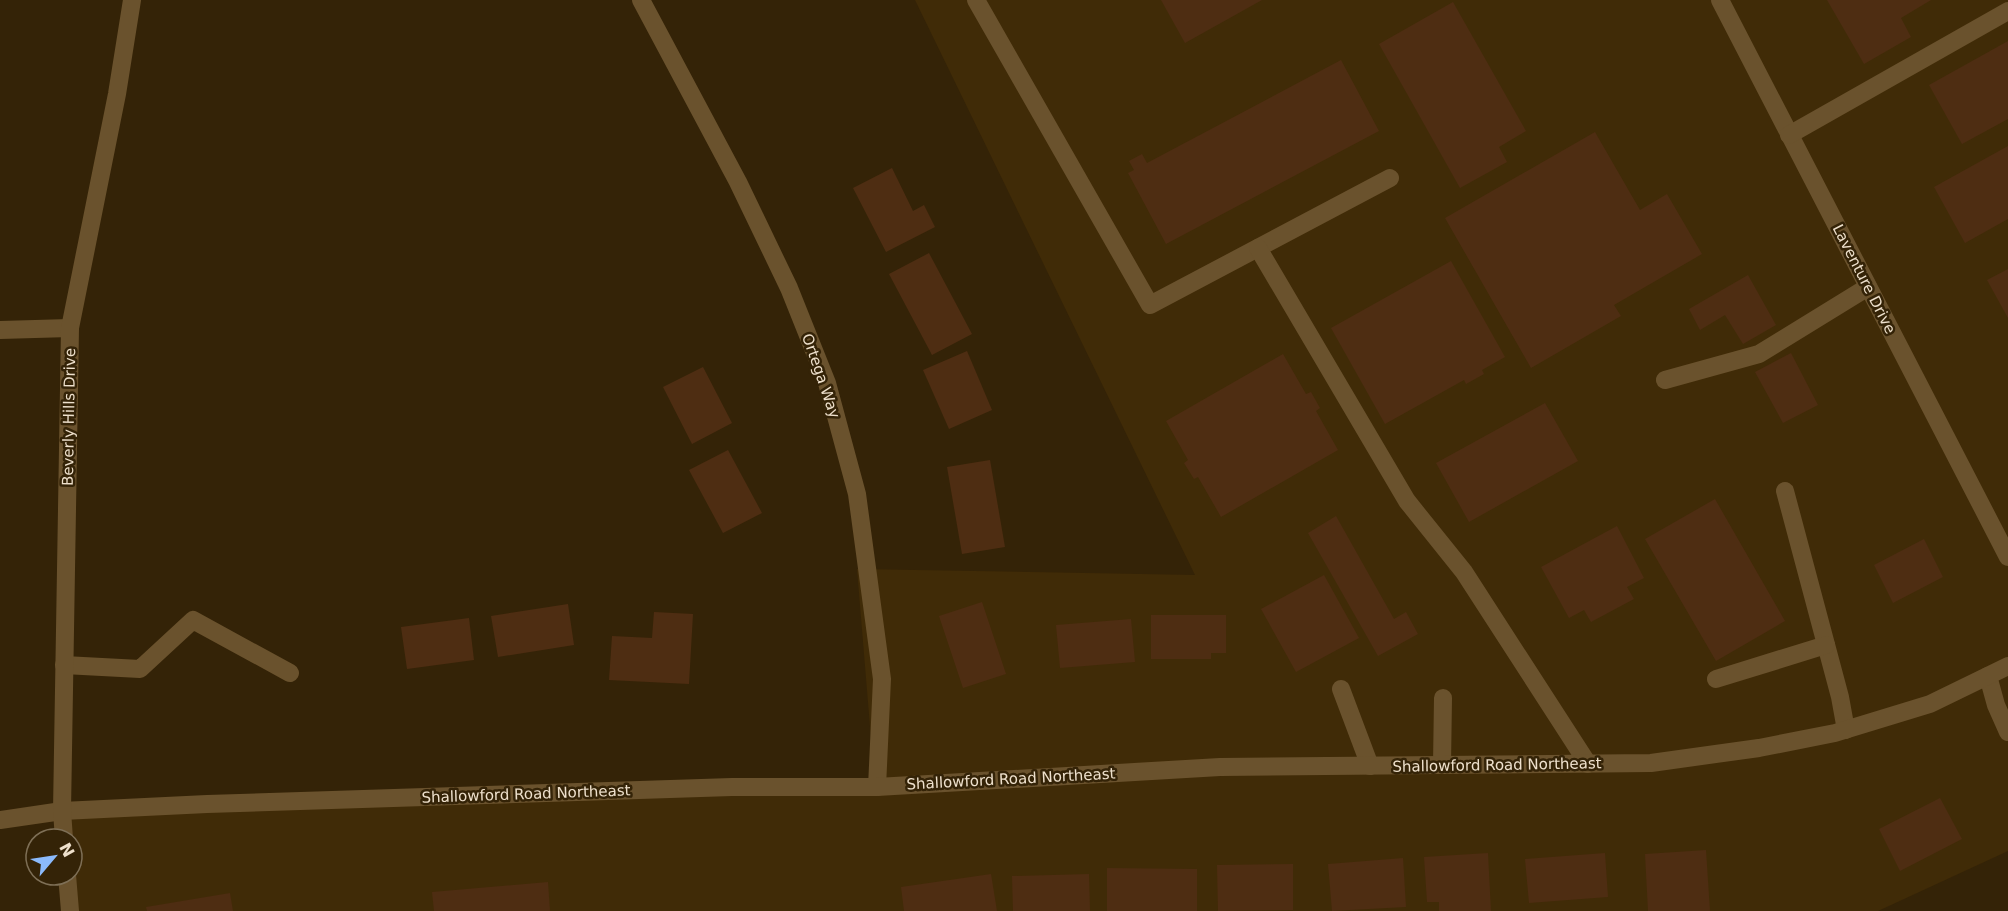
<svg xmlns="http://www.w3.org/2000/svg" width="2008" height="911" font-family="'DejaVu Sans',sans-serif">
  <rect width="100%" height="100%" fill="#342307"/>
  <!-- built -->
  <path fill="#402b07" d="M915,0H2008V851L1878,911H64L72,875V839L57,815L875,787L857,569L1195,575Z"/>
  <!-- building -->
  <g fill="#4e2d12">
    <path d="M1161,0H1262L1185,43Z"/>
    <path d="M1827,0H1931L1901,18L1911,37L1864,64Z"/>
    <path d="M1453,2L1526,131L1499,147L1507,162L1460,188L1379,44Z"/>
    <path d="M2008,41V119L1962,144L1929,85Z"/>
    <path d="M1341,60L1379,131L1166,244L1128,173L1134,170L1129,161L1142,154L1147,163Z"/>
    <path d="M1595,132L1640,210L1667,194L1702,254L1614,305L1621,316L1531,368L1445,218Z"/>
    <path d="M2008,146V219L1965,243L1934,187Z"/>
    <path d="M892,168L913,211L924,205L935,227L886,252L853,188Z"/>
    <path d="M929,253L972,334L932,355L889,274Z"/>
    <path d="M1451,261L1505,357L1482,370L1484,374L1466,384L1464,380L1385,424L1331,328Z"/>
    <path d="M2008,269V318L1987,280Z"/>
    <path d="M1748,275L1776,325L1743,344L1725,315L1700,330L1689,309Z"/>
    <path d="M967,351L992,410L949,429L923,370Z"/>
    <path d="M1791,353L1818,405L1783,423L1755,372Z"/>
    <path d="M1283,354L1306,394L1311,392L1320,408L1316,411L1338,450L1221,517L1198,477L1194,479L1184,463L1188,460L1166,421Z"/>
    <path d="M703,367L732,423L692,444L663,387Z"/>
    <path d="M1545,403L1578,461L1469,522L1436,463Z"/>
    <path d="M728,450L762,513L723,533L689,470Z"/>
    <path d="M990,460L1005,547L962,554L947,467Z"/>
    <path d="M1715,499L1785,621L1716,661L1645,539Z"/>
    <path d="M1336,516L1394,619L1406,612L1418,634L1378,656L1308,533Z"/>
    <path d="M1617,526L1644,578L1627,587L1634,599L1591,622L1584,610L1569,618L1541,567Z"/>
    <path d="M1924,539L1943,577L1893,603L1874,565Z"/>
    <path d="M1324,575L1359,638L1296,672L1261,609Z"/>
    <path d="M982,602L1006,674L963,688L939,616Z"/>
    <path d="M568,604L574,645L498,657L491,616Z"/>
    <path d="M654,612L693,614L689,684L609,680L612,636L652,638Z"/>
    <path d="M1151,615H1226V653H1211V659H1151Z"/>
    <path d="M469,618L474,660L407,669L401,627Z"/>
    <path d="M1131,619L1135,662L1060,668L1056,625Z"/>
    <path d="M1940,798L1962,839L1900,871L1879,829Z"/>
    <path d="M1706,850L1710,911H1648L1645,854Z"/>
    <path d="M1488,853L1491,911H1439V902H1427L1424,857Z"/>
    <path d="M1605,853L1608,897L1529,903L1525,859Z"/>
    <path d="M1403,858L1406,907L1332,911L1328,864Z"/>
    <path d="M1293,864V910L1218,911L1217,865Z"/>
    <path d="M1107,868L1197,869V911H1107Z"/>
    <path d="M991,874L997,911H904L901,887Z"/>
    <path d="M1089,874L1090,911H1013L1012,876Z"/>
    <path d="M548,882L550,911H434L432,892Z"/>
    <path d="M230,893L233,911H147L146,907Z"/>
  </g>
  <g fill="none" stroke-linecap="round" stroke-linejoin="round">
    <!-- minor -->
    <g stroke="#6a522d" stroke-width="18">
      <path d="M641,0L738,182L789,288L827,383L857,494L882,679L877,787"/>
      <path d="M976,0L1150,305L1390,178"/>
      <path d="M1720,0L2008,557"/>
      <path d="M1789,135L2008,11"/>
      <path d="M1258,248L1407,501L1464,572L1588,764"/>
      <path d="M0,330L70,328"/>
      <path d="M1665,380L1759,354L1868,287"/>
      <path d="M1785,491L1840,697L1846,730"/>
      <path d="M64,665L140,669L193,620L290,673"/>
      <path d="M1988,676L1996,705L2008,732"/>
      <path d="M1716,679L1826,645"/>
      <path d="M1341,689L1370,766"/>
      <path d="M1442,765L1443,698"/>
      <path d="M0,820L62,811L207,804L732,787H877L1220,767L1651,763L1759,748L1835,733L1930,704L2008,666"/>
      <path d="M64,839L62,811L70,328L117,94L132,0"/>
      <path d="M67,875L70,911"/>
    </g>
  </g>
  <g text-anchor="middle" stroke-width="5" stroke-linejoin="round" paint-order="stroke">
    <!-- street labels -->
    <g font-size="15" fill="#eee0cc" stroke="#342307">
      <text transform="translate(1864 279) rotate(63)" y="5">Laventure Drive</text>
      <text transform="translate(821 376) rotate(71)" y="5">Ortega Way</text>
      <text transform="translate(69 417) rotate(-89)" y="5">Beverly Hills Drive</text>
      <text transform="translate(1497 765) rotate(-1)" y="5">Shallowford Road Northeast</text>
      <text transform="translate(1011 779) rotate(-3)" y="5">Shallowford Road Northeast</text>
      <text transform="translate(526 794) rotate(-2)" y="5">Shallowford Road Northeast</text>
    </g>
  </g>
  <!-- north arrow -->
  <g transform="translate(54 857) rotate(61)"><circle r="28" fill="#342307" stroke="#7e6f56" stroke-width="1.5"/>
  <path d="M0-4.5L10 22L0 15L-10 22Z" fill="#8bbafc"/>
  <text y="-9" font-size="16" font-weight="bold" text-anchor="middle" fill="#eee0cc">N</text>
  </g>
</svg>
